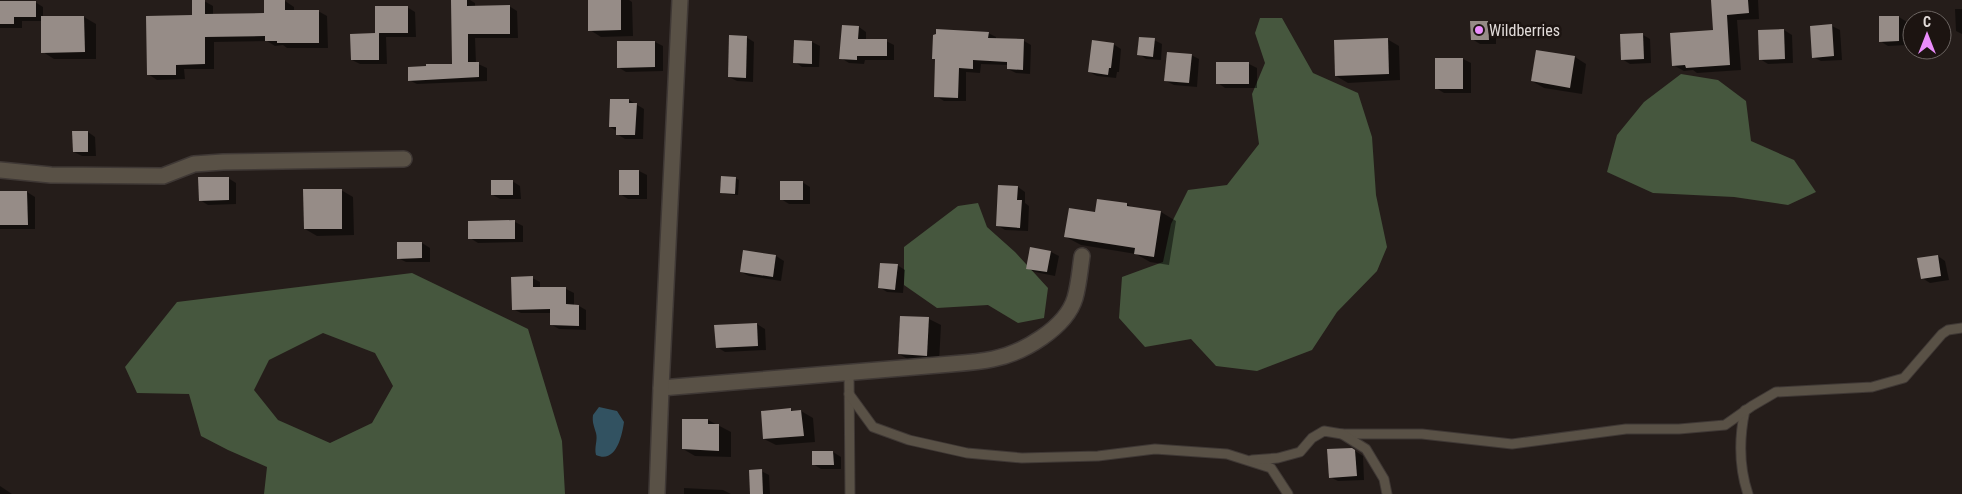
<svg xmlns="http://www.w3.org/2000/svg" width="1962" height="494" font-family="'Roboto Condensed',sans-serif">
  <rect width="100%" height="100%" fill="#251d1a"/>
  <!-- forest -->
  <g fill="#46573e" fill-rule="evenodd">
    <path d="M1260,18H1282L1313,73L1358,93L1372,137L1376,195L1387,247L1377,271L1337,312L1312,350L1257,371L1216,366L1191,339L1145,347L1119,318L1122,277L1163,262L1171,224L1188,190L1227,185L1259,144L1252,94L1265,63L1255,33Z"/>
    <path d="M1681,74L1718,80L1746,101L1751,141L1794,160L1816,192L1788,205L1734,197L1653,193L1607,172L1617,135L1644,102Z"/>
    <path d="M978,203L987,227L1015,252L1048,288L1044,318L1018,323L988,305L937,308L904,285V247L958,206Z"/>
    <path d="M412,273L528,329L562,441L565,494H264L267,467L228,450L201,436L189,394L137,393L125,367L177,302ZM323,333L375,353L393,386L372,423L330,443L278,420L254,390L269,360Z"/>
  </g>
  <!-- water -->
  <path fill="#325261" d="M599,407L617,411L624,422C622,436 616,464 596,455C594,447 598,440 596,433C594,426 592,422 593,415Z"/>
  <!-- shadow -->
  <g fill="#0007">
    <path d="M453,0H470L475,3V7L509,6L517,11L518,38H475L476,63L487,68V81L417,84L409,80L453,65Z"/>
    <path d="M589,0H629L632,2L633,36L601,37L590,30Z"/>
    <path d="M1712,0H1758L1759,19L1737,20L1741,70L1697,73L1693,70L1684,71L1673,65L1714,31Z"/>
    <path d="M204,1L213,6V15H266L285,1L294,7V11H318L327,16L328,48H287L283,45L275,46L267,41L214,42V69H184L185,79L157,80L148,74Z"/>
    <path d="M35,2L43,7V18L84,17L96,24V59H54L43,52L42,21H22V28H0V3Z"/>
    <path d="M407,7L415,12L416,37H386L387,64H360L352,60Z"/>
    <path d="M1955,9H1962V34L1956,31Z"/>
    <path d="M1899,17L1907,22V45L1888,46L1880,41Z"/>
    <path d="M1488,22L1496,26V44H1480L1472,39Z"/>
    <path d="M1832,26L1840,30L1842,60L1821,61L1813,57Z"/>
    <path d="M859,27L866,32V41H886L894,45V60H865L864,64L849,63L841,58Z"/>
    <path d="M1784,30L1792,35L1793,63L1768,64L1760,59Z"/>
    <path d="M988,33L996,37V40L1024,41L1031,45L1030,74L1016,73L1008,69V65L981,64L980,73L966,72V101H944L936,96V60Z"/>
    <path d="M1643,35L1650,39L1651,63L1630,64L1622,59Z"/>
    <path d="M746,37L754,42L753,82L737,81L729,77Z"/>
    <path d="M1387,39L1399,46L1400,80L1348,83L1336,76Z"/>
    <path d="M1154,40L1162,44L1161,60L1146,59L1139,54Z"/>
    <path d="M795,41L812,42L820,46L819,67H802L795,62Z"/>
    <path d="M655,42L663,46V71L626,72L618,67Z"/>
    <path d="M1113,44L1121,49L1119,72H1117L1116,78L1097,76L1089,72Z"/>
    <path d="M1191,55L1199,59L1197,87L1174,85L1166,81Z"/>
    <path d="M1575,57L1586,64L1582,94L1544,88L1532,81Z"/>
    <path d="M1436,59H1463L1471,63V93H1444L1436,88Z"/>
    <path d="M1249,64L1257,68V88H1225L1218,83Z"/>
    <path d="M629,100L644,109L643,139H625L617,134V131L610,127Z"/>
    <path d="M88,132L95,137L96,156H82L74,152Z"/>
    <path d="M639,171L647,175V199H628L620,194Z"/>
    <path d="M228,178L236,183V204L208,205L200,200Z"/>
    <path d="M735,178L739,180L738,195L725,194L721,192Z"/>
    <path d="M512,181L520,186L521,199H500L493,195Z"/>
    <path d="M802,182L810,187V204H789L781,199Z"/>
    <path d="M1018,187L1025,192V203L1029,206L1028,231L1005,230L997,225Z"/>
    <path d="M341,190L353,197L354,235L317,236L305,229Z"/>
    <path d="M27,192L35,197V229H0V193Z"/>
    <path d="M1127,204L1133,208L1161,212L1176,221L1169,265L1150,262L1136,254L1081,245L1066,237L1096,214Z"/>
    <path d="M515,222L523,226V242L478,243L470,238Z"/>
    <path d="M422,243L430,248V262H406L398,258Z"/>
    <path d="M1031,248L1051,252L1059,256L1055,276L1035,272L1027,268Z"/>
    <path d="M744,252L776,256L784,261L781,281L749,276L741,272Z"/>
    <path d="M1938,256L1945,261L1949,280L1930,283L1922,278Z"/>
    <path d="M897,265L905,270L903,293L887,292L879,287Z"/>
    <path d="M532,278L540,282V288L566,289L574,293V306H579L586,310V330L559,329L552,325V313H521L513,309Z"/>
    <path d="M901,317L929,319L941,325L939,362L911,361L899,354Z"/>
    <path d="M757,324L765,329L766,350L725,352L717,347Z"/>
    <path d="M791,410L794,412L801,411L813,418L815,442L776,445L764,439Z"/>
    <path d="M684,420H708L731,432V457L695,456L683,449Z"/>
    <path d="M1352,449L1363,456L1364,480L1338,481L1330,477Z"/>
    <path d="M833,452L841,457V469H821L813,464Z"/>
    <path d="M761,471L769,475L770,494H751Z"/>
    <path d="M0,486L12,494H0Z"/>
    <path d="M684,488L723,490L731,494H684Z"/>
  </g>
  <!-- building -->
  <g fill="#968c87">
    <path d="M192,0H205V14L264,13V0H285V10H319V43H277V41H265V36L205,37V64L176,65V75H147L146,16L192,15Z"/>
    <path d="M451,0H467V6L510,5V34H468V62H479V77L408,81V67L426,66V64H452Z"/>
    <path d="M588,0H621V30L588,31Z"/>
    <path d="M1711,0H1748L1749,13L1727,15L1730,65L1686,68L1685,65L1672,66L1670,33L1713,30Z"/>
    <path d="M0,1H36V17H14V24H0Z"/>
    <path d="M375,6H408V33H379V60H351L350,34L375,33Z"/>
    <path d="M41,16H84L85,52L41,53Z"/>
    <path d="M1879,16H1899V41L1879,42Z"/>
    <path d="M1470,21H1488L1489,40H1471Z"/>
    <path d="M1832,24L1834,56L1812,58L1810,26Z"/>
    <path d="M842,25L859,26L858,39H887V56H857V60L839,59Z"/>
    <path d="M936,29L989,32L988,38L1024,39L1023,70L1007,69V62L973,60V69L959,68L958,98L934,97L935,59H932L933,35L936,34Z"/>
    <path d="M1784,29L1785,59L1759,60L1758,30Z"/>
    <path d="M1643,33L1644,59L1621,60L1620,34Z"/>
    <path d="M729,35L747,36L746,78L728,77Z"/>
    <path d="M1139,37L1155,38L1153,57L1137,55Z"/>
    <path d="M1388,38L1389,74L1335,76L1334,40Z"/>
    <path d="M794,40L812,41V64L793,63Z"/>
    <path d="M1092,40L1114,43L1111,68H1109L1108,75L1088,72Z"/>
    <path d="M617,41H655V67L617,68Z"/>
    <path d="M1536,50L1575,56L1570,88L1531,81Z"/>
    <path d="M1167,52L1192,54L1189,83L1164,81Z"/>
    <rect x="1435" y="58" width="28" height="31"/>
    <rect x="1216" y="62" width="33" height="22"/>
    <path d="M610,99H629V103H637L635,135H616V127H609Z"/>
    <path d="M72,131H88V152H73Z"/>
    <rect x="619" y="170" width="20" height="25"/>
    <path d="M721,176L736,177L735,194L720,193Z"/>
    <path d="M198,177H229V200L199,201Z"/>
    <rect x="491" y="180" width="22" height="15"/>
    <rect x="780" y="181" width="23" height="19"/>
    <path d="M998,185L1018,186L1017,200H1022L1020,228L996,226Z"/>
    <path d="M303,189H342V229H304Z"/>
    <path d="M0,191H27L28,225H0Z"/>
    <path d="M1097,199L1127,203V206L1161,211L1154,257L1134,254L1135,248L1064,237L1069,208L1095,212Z"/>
    <path d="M515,220V239H468V221Z"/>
    <path d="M397,242H422V258L397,259Z"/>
    <path d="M1030,247L1051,251L1047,272L1026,269Z"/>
    <path d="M743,250L776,255L773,277L740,272Z"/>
    <path d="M1938,255L1941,276L1921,279L1917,258Z"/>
    <path d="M880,263L898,264L895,290L878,288Z"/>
    <path d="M533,276V287H566V304L579,305V326L550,325V309L512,310L511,277Z"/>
    <path d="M900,316L929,317L927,356L898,354Z"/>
    <path d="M757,323L758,346L716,348L714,325Z"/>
    <path d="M791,408V411L801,410L804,436L763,439L761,411Z"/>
    <path d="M682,419H708V424H719V451L682,449Z"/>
    <path d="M1352,448L1355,450L1357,476L1329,478L1327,449Z"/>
    <path d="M812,451H833L834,465H812Z"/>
    <path d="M762,469L763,494H750L749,470Z"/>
  </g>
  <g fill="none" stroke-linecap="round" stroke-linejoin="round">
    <!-- lane casing -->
    <g stroke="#3f3835" stroke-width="11">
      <g id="lane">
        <path d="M849,372L850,494"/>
        <path d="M849,394L873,427L909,440L967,453L1022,458L1098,456L1155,449L1227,454L1271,468L1288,494"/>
        <path d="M1745,410C1739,438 1739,467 1748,494"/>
        <path d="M1342,434H1422L1512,444L1626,429H1679L1725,425L1752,406L1776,392L1872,387L1904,378L1942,334L1948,330L1962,328"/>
        <path d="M1252,460L1278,458L1300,452L1312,438L1324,431L1342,434L1366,449L1384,479L1387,494"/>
      </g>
    </g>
    <!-- street casing -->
    <g stroke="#3f3835" stroke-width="18">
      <g id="street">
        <path d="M0,170L51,175L163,176L194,164L223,162L404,159"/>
        <path d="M661,388L951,364C964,363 979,362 993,359C1023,353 1066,328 1075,298C1079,284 1080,269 1082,256"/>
        <path d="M657,494L661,388L680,0"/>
      </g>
    </g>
    <!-- lane -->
    <use href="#lane" stroke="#595146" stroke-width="9"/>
    <!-- street -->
    <use href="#street" stroke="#595146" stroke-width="15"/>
  </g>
  <!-- markers -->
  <circle fill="#ea8dfc" stroke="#1c1411" stroke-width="2" cx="1479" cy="30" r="5"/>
  <g text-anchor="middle" stroke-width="5" stroke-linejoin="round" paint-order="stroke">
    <!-- poi labels -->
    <g font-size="16" fill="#e1dbd9" stroke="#1c1411" text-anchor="start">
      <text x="1489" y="36">Wildberries</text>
    </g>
  </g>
  <!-- north arrow -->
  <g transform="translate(1927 35)"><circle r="24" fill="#1c1411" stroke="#6b6461"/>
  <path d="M0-4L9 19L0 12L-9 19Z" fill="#ea8dfc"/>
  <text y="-8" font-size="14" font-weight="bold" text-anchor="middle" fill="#e1dbd9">С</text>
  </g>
</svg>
